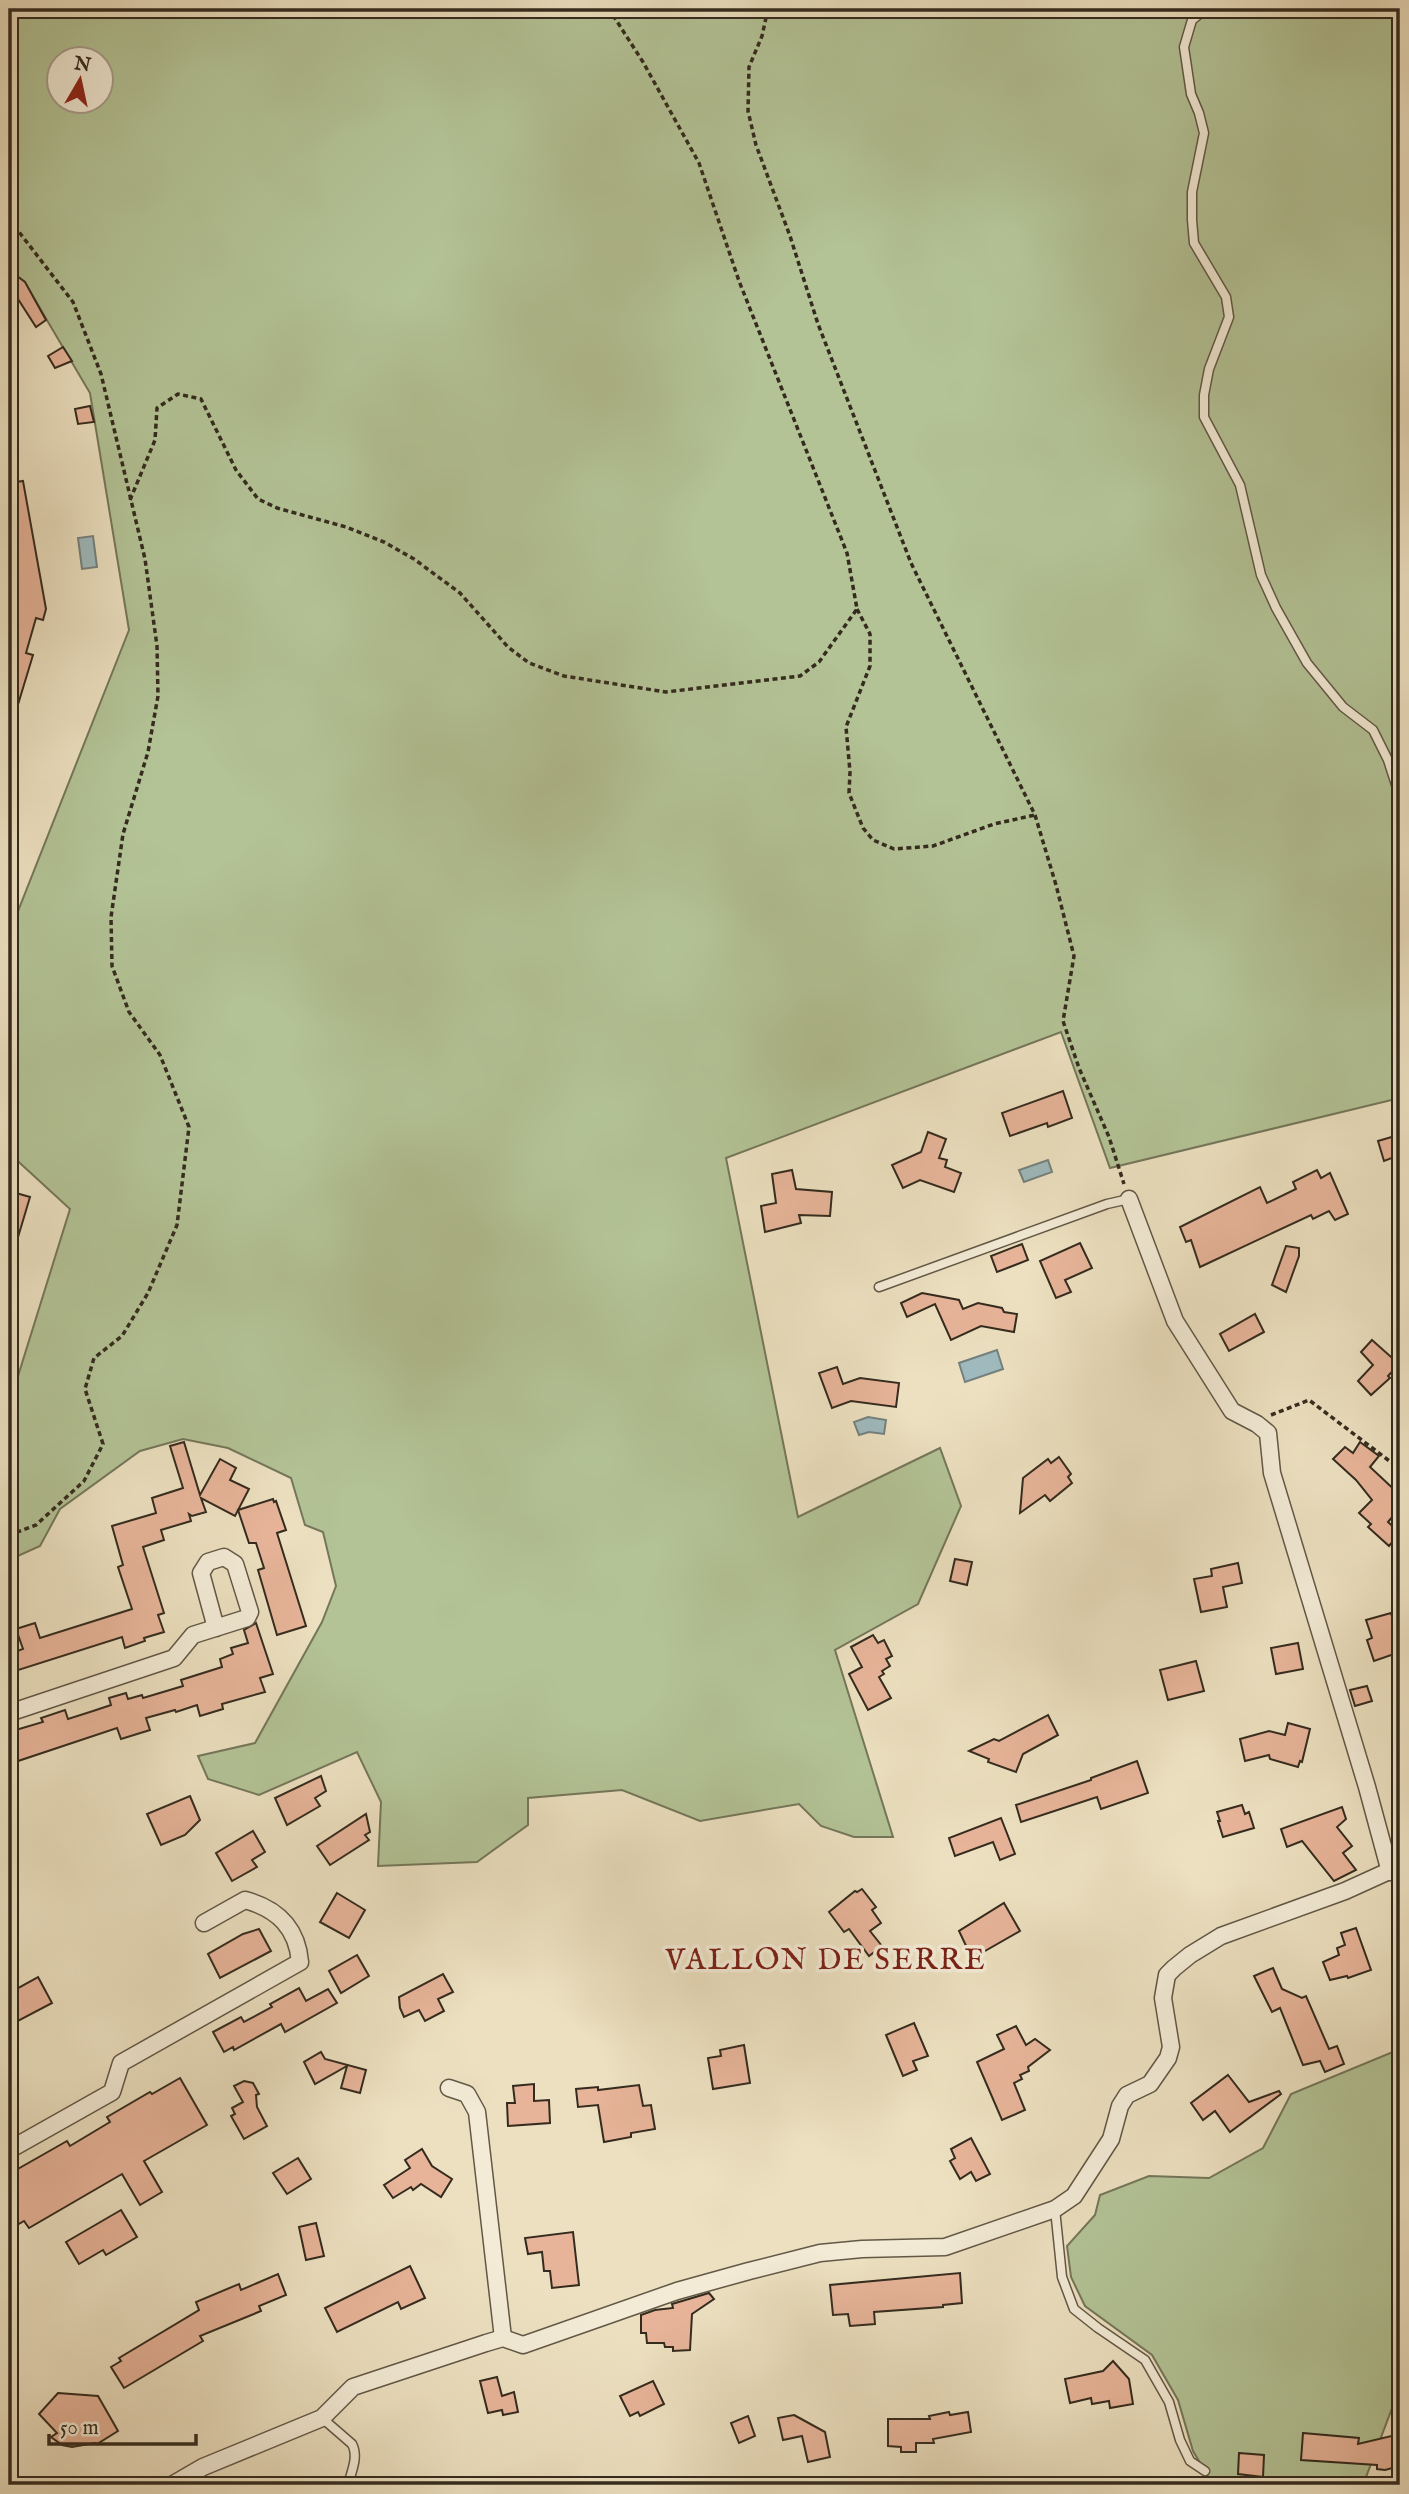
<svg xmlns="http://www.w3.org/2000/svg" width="1409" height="2494" font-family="'IM FELL English',serif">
  <rect width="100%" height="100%" fill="#ece0c0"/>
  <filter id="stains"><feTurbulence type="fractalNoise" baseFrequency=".00286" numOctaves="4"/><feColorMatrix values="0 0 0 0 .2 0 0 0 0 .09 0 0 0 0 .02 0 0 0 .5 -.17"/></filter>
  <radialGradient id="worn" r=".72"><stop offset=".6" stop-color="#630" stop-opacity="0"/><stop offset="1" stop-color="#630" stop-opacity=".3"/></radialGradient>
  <!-- green -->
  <g fill="#b3c396" stroke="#74775a" stroke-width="2" fill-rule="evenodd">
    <path d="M9,9H1400V1098L1110,1168L1061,1032L726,1158L798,1517L940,1448L961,1506L918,1604L835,1650L893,1837H854L821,1826L799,1804L700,1821L622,1790L528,1798V1825L477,1862L378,1866L381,1802L357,1752L259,1795L208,1779L198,1756L255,1743L322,1622L336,1586L323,1532L305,1525L291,1478L228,1448L183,1439L140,1451L60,1509L40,1546L9,1560V1405L70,1209L9,1153V934L129,630L90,393L25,283L9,270ZM60,60H102V102H60Z"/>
    <path d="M1400,2049V2387L1363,2485H1213L1193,2451L1178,2400L1152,2355L1085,2306L1071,2277L1067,2246L1095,2215L1100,2195L1149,2176L1209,2178L1263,2148L1291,2094Z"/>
  </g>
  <!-- water -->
  <g fill="#9fbabe" stroke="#74817e" stroke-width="2">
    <path d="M93,536L97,567L82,569L78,538Z"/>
    <path d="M1048,1160L1052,1172L1024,1182L1019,1170Z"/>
    <path d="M997,1350L1003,1369L965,1382L959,1363Z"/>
    <path d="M868,1417L886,1420L884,1434L869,1432L859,1435L854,1422Z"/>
  </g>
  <!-- building -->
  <g fill="#e7b499" stroke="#342b1e" stroke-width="2">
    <path d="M9,270L25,282L46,320L36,327L9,285Z"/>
    <path d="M63,347L72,361L55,368L48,356Z"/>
    <path d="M90,406L94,422L78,424L75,409Z"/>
    <path d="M23,481L46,609L43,620L36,618L26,653L33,655L13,721H9V483Z"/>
    <path d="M1063,1091L1072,1118L1048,1127L1047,1123L1010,1136L1002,1113Z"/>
    <path d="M928,1132L946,1139L939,1158L947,1160L945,1167L961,1173L954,1192L920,1180L903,1188L892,1165L921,1152Z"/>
    <path d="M1395,1136L1400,1155L1384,1161L1378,1141Z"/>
    <path d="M792,1170L796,1189L832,1192L830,1216L799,1215L801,1223L765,1232L761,1206L776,1203L772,1174Z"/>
    <path d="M1317,1170L1321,1178L1330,1173L1348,1214L1335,1220L1329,1211L1313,1219L1311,1215L1200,1267L1191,1240L1186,1242L1180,1227L1260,1187L1267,1203L1296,1189L1293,1182Z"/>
    <path d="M9,1191L30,1197L13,1254H9Z"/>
    <path d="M1080,1243L1092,1268L1065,1280L1071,1292L1056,1298L1040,1261Z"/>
    <path d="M1022,1244L1028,1260L997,1272L991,1256Z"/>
    <path d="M1286,1246L1299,1248V1256L1286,1292L1272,1285Z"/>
    <path d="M922,1293L959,1300L963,1309L978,1303L1002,1308L1004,1312L1017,1314L1014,1332L981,1326L951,1340L935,1304L907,1317L901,1303Z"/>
    <path d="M1255,1314L1264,1332L1229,1351L1220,1334Z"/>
    <path d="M1372,1340L1399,1364L1388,1376L1390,1378L1371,1395L1358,1381L1373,1365L1361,1352Z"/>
    <path d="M837,1367L843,1384L860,1378L899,1383L896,1407L851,1401L832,1408L819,1373Z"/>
    <path d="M184,1442L200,1495L220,1459L236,1468L230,1480L249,1489L235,1516L201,1498L206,1512L192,1516L189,1514L191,1521L161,1530L164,1540L143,1547L164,1613L158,1615L164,1632L144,1638L145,1641L125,1648L122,1637L9,1673V1654L23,1649L16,1629L35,1623L40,1638L132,1609L118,1567L123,1565L112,1526L156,1513L152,1498L183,1488L170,1446Z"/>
    <path d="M1360,1442L1379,1456L1370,1467L1400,1495V1508L1388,1522L1400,1533L1389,1546L1368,1527L1371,1524L1359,1513L1372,1500L1356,1480L1333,1459L1345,1447L1353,1453Z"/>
    <path d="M1059,1457L1071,1474L1068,1477L1072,1483L1050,1501L1045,1495L1020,1513L1023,1478L1048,1459L1051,1463Z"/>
    <path d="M273,1499L274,1502L276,1501L286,1530L277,1533L306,1626L277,1635L258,1570L264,1568L256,1543H249L238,1510Z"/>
    <path d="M955,1559L972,1562L967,1585L950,1581Z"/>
    <path d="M1238,1563L1242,1583L1223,1587L1227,1607L1201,1612L1194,1579L1212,1576L1211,1569Z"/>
    <path d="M1391,1613L1400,1642V1652L1374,1661L1367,1640L1372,1638L1366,1620Z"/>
    <path d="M256,1623L273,1674L260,1678L265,1692L222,1704L223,1709L200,1716L197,1705L176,1712L175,1710L146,1718L150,1730L121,1739L117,1728L9,1764V1732L43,1722L41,1718L65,1710L68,1719L93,1711L111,1705L109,1698L126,1693L128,1699L142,1695L143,1698L183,1686L181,1680L222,1667L220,1659L233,1654L231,1648L248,1643L244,1630Z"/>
    <path d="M873,1635L878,1643L884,1640L892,1656L886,1659L890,1666L882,1671L884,1674L879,1677L891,1698L868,1710L849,1674L862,1667L851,1647Z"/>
    <path d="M1298,1643L1303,1669L1276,1674L1271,1648Z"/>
    <path d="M1196,1661L1204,1691L1168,1700L1160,1670Z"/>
    <path d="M1367,1686L1372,1701L1355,1706L1350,1690Z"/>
    <path d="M1048,1715L1058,1735L1023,1754L1016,1772L988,1762L989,1759L969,1751L994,1739L999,1741Z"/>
    <path d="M1288,1723L1310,1729L1302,1762L1300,1761L1298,1767L1270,1759L1269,1755L1245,1761L1240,1739L1269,1731L1285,1735Z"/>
    <path d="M1137,1761L1148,1793L1101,1809L1097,1797L1021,1822L1016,1805L1091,1780V1778Z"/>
    <path d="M321,1776L326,1791L315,1798L320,1806L287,1825L275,1798Z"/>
    <path d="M190,1796L200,1820L185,1835L161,1845L147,1814Z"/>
    <path d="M1242,1805L1245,1814L1249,1812L1254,1828L1223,1837L1218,1821H1220L1217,1812Z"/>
    <path d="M1342,1807L1346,1819L1337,1827L1352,1846L1343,1853L1356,1870L1334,1881L1302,1841L1287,1847L1281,1829Z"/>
    <path d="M366,1814L370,1832L365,1835L369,1840L330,1865L317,1846Z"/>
    <path d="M1001,1818L1015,1854L1000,1860L993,1842L955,1856L949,1838Z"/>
    <path d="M253,1831L265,1852L252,1860L257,1867L232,1881L216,1853Z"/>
    <path d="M862,1889L876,1907L872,1910L881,1923L870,1931L882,1946L869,1956L849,1929L844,1932L829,1912L855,1891L857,1892Z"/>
    <path d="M337,1893L365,1910L349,1938L320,1922Z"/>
    <path d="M1004,1903L1020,1931L978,1955L973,1947L968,1950L959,1931Z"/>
    <path d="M1356,1928L1371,1970L1348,1978L1347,1976L1330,1980L1323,1962L1339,1955L1337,1948L1345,1945L1341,1933Z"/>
    <path d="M259,1929L271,1951L220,1978L208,1954L243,1934Z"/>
    <path d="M357,1955L369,1976L341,1993L329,1971Z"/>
    <path d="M1273,1968L1282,1989L1302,1998L1306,1996L1329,2049L1337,2046L1344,2064L1325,2072L1320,2061L1303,2065L1280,2008L1272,2012L1254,1976Z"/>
    <path d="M443,1974L453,1992L438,1999L444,2011L425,2021L419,2010L404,2017L400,2008L399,1997Z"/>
    <path d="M38,1977L52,2003L16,2022L9,2009V1993Z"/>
    <path d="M299,1988L306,2001L328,1989L337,2003L285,2032L281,2024L234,2050L233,2047L224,2052L213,2032L241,2017L244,2022L272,2007L270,2004Z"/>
    <path d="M914,2023L928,2056L913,2061L917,2070L903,2076L886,2035Z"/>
    <path d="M1016,2026L1026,2045L1035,2039L1050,2050L1028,2067L1029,2071L1020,2075L1022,2079L1014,2083L1025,2110L1002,2120L977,2062L1004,2049L997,2035Z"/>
    <path d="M744,2045L750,2083L713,2089L708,2058L721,2056L720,2050Z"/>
    <path d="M321,2052L325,2059L366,2070L360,2093L341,2088L347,2066L315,2084L304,2062Z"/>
    <path d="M1228,2075L1249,2102L1279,2091L1281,2094L1230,2132L1215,2111L1203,2120L1191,2103Z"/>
    <path d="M180,2078L207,2125L144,2161L162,2192L140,2205L122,2174L29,2228L24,2221L17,2225L9,2212V2174L67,2141L70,2146L110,2122L107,2117L150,2092L152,2094Z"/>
    <path d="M244,2081L253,2083L259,2094L256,2095L257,2107L267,2126L244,2139L231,2116L235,2114L232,2108L243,2102L234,2086Z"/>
    <path d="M534,2084V2101L549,2100L550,2123L508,2126L507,2103H515L513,2086Z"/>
    <path d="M639,2085L643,2106L651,2105L655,2129L631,2133V2137L604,2142L598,2105L578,2107L576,2089L598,2087V2090Z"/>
    <path d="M971,2138L990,2174L976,2181L971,2172L960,2179L950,2161L955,2158L951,2149Z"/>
    <path d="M422,2149L432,2166L452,2179L441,2197L421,2184L413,2190L411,2187L393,2198L384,2185L410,2168L405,2160Z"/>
    <path d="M298,2158L311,2179L287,2194L273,2173Z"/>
    <path d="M121,2210L137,2237L106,2255L103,2250L79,2264L66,2242Z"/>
    <path d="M316,2223L324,2256L306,2260L299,2227Z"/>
    <path d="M573,2232L579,2285L552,2288L550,2271H544L542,2252L528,2254L525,2238Z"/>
    <path d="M410,2266L425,2298L401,2309L398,2302L337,2332L325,2308Z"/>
    <path d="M960,2273L962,2303L943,2305V2307L874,2312L875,2324L850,2326L848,2314L833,2315L830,2285Z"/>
    <path d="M278,2274L286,2295L259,2306L261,2311L200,2336L203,2341L124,2388L111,2367L121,2361L119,2358L199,2310L196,2302L239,2284L241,2290Z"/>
    <path d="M709,2293L714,2299L692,2314L690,2350L673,2351V2347H665L664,2343H647L646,2333H641V2315L655,2310L673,2308L672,2304Z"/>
    <path d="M1113,2361L1129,2379L1133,2404L1110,2408L1109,2401L1092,2404L1091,2398L1070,2403L1065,2379L1103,2371Z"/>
    <path d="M497,2377L502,2396L514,2392L518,2412L503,2415L502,2410L488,2413L480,2381Z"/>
    <path d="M653,2381L664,2404L640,2416L638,2412L630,2416L620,2396Z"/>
    <path d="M58,2393L98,2396L118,2431L97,2444L95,2443L72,2447L62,2445L51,2437L57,2433L39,2414Z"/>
    <path d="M949,2412L950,2415L968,2412L971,2432L933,2439L934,2443H916V2452H901V2447L888,2446V2419H930L929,2416Z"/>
    <path d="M794,2415L825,2432L830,2457L808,2462L802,2436L783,2440L778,2418Z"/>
    <path d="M748,2416L755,2436L739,2443L731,2423Z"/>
    <path d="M1303,2433L1359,2438L1358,2444L1400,2434V2466L1385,2470L1377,2469V2465L1301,2460Z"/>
    <path d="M1239,2453L1264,2455L1263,2477L1238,2474Z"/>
  </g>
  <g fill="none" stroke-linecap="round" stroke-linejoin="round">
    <!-- lane casing -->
    <g stroke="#625846" stroke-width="11">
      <g id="lane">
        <path d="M1206,9L1192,20L1184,47L1191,94L1199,113L1204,133L1192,192V220L1194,243L1226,297L1229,317L1209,369L1204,395V417L1240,485L1261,575L1276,608L1307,663L1343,707L1373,730L1388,760L1399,794L1400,823"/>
        <path d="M879,1287L1107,1204L1129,1199"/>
        <path d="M1055,2209L1062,2277L1074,2309L1098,2328L1145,2360L1169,2402L1180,2440L1190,2461L1205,2471"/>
        <path d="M322,2418L352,2444C359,2457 351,2472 348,2485"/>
      </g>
    </g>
    <!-- street casing -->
    <g stroke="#625846" stroke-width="19">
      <g id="street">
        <path d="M1129,1199L1175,1321L1232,1411L1257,1424L1268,1433L1272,1473L1367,1787L1390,1872"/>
        <path d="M9,1713L174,1658L193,1635L247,1618L250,1612L235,1564L224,1557L208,1562L201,1573L216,1628"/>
        <path d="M449,2088L467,2094L477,2112L503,2338"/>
        <path d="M9,2150L112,2092L121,2063L300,1962C297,1928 278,1909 245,1900L204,1923"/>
        <path d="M172,2485L203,2467L322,2418L353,2387L486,2343L503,2338L523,2345L677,2291L749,2271L820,2253L862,2249L945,2247L1055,2209L1074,2196L1111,2139L1120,2106L1127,2095L1150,2084L1168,2058L1171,2047L1163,1998L1167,1975L1174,1968L1190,1955L1221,1936L1345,1891L1400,1866"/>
      </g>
    </g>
    <!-- path -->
    <g stroke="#342b1e" stroke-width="3.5" stroke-dasharray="5 3.5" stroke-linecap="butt">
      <path d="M768,9L762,36L749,67L748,111L756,145L790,236L818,324L911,563L1035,815L1056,885L1074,956L1063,1021L1079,1068L1109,1137L1124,1184"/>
      <path d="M9,219L73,302L101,374L145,559L157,646L158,696L148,752L123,834L111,917L112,966L129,1012L160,1055L189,1127L177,1225L148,1293L122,1336L94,1358L85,1389L103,1444L84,1481L36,1525L9,1535"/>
      <path d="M130,500L155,440L157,408L178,394L201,399L236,470L258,499L277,508L346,527L384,542L414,559L460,593L508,647L529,663L564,676L666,692L800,676L819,662L857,609L847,553L739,281L699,163L643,62L609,9"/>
      <path d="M857,609L870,634V666L846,727L850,772L849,793L863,828L873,840L894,849L933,846L994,824L1035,815"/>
      <path d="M1271,1415L1309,1400L1400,1469"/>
    </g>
    <!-- lane -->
    <use href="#lane" stroke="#f3ebd6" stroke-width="8"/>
    <!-- street -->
    <use href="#street" stroke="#f3ebd6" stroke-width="16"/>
  </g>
  <g text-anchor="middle" stroke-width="7" stroke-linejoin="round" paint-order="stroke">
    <!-- neighbourhood labels -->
    <g font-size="30" letter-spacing="2" fill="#7a1f14" stroke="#f3ebd6">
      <text x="826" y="1969">VALLON DE SERRE</text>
    </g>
  </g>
  <!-- margin -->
  <rect width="1409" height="2494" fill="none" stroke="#ece0c0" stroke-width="35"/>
  <rect x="10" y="10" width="1388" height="2473" fill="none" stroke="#342b1e" stroke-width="3.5"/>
  <rect x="18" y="18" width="1374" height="2459" fill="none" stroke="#342b1e" stroke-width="2"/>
  <!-- north arrow -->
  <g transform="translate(80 80) rotate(9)"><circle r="33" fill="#f3ebd6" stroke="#a79e8c" stroke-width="2"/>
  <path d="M0-5L12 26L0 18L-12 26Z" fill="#8f2418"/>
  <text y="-10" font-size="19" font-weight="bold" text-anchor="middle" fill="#342b1e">N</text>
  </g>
  <!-- scale -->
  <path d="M49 2434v10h147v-10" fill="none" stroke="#342b1e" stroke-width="3.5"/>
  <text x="60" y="2434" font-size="21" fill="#342b1e" stroke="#f3ebd6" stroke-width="5" paint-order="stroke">50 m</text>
  <rect width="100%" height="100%" filter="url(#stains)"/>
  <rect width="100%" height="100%" fill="url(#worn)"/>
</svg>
